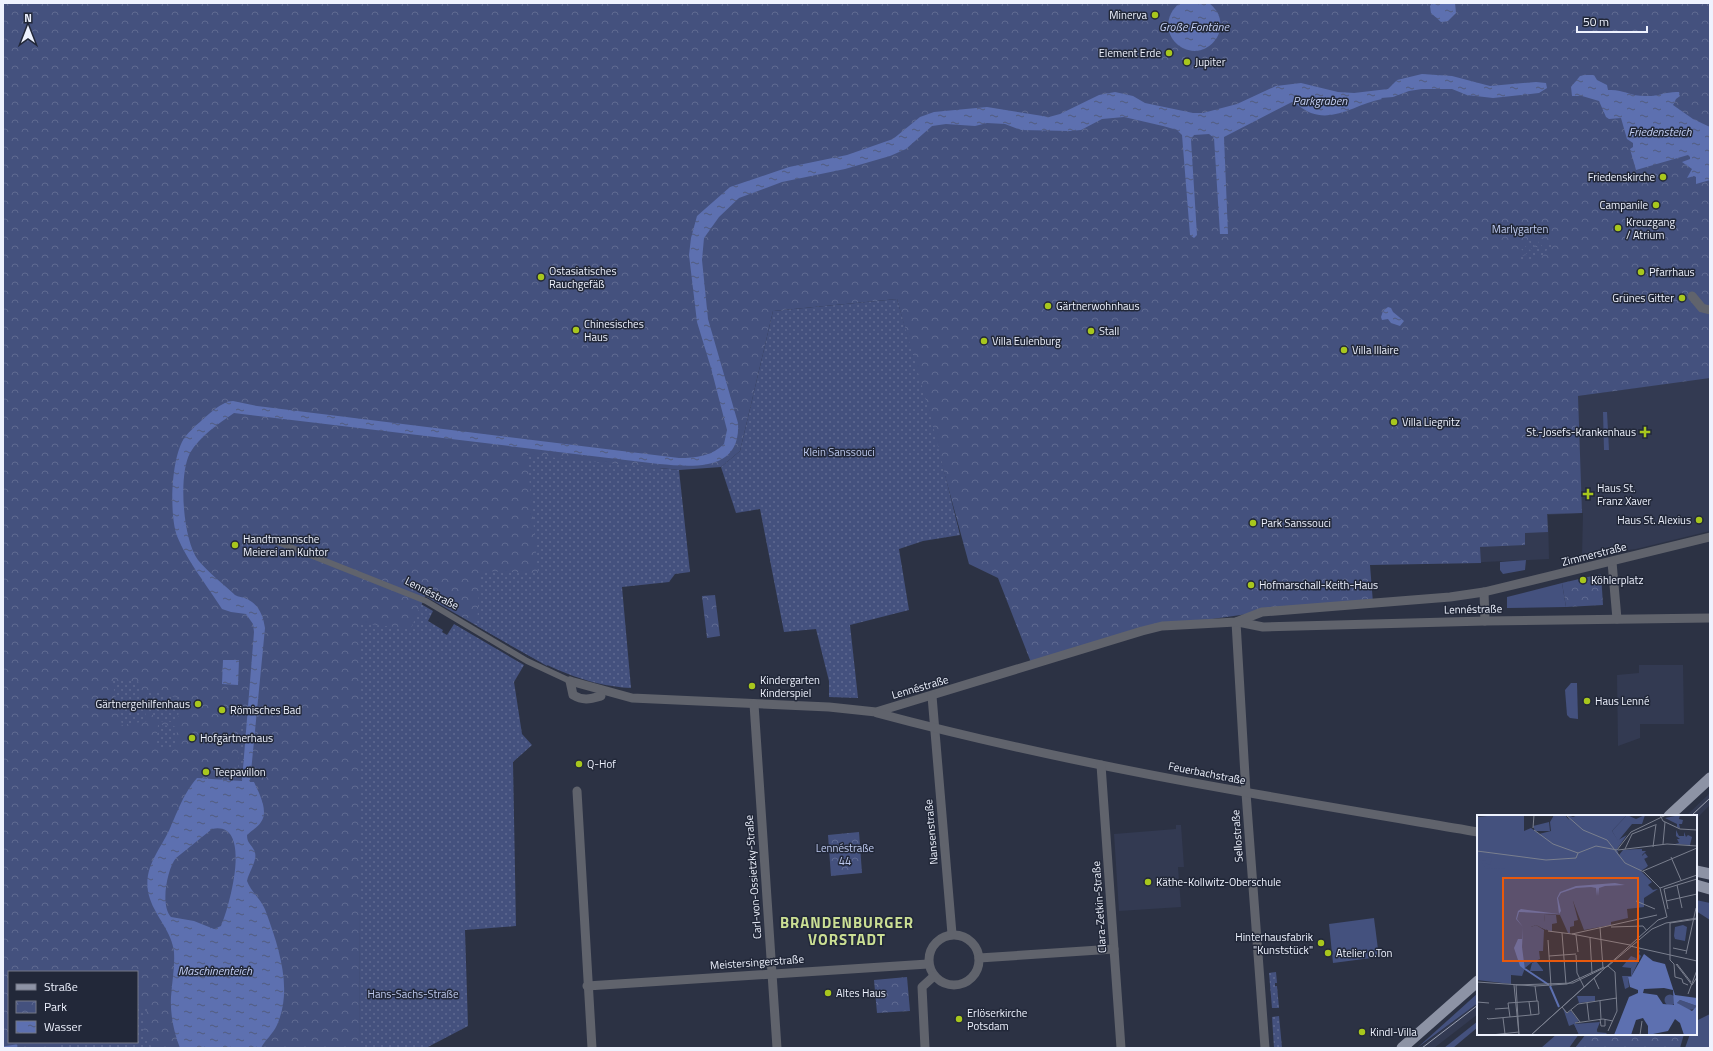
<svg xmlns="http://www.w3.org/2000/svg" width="1713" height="1051" font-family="'Titillium Web',sans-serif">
  <defs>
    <pattern id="park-crowns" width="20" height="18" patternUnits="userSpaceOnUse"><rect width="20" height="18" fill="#44517e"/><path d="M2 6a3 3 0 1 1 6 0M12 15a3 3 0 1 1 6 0" fill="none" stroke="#5f6a91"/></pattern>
    <pattern id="garden-dots" width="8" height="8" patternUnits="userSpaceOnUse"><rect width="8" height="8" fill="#44517e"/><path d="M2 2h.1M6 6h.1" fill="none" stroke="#5f6a91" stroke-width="1.8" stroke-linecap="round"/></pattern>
    <pattern id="water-ripples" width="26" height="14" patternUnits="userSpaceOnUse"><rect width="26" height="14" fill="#5d70b0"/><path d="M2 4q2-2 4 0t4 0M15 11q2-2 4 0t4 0" fill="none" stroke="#525c7e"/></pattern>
  </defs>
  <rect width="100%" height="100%" fill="#2c3244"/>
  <!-- built -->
  <g fill="#333a52">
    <path d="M1710,377V531L1636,549L1582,556L1583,513L1548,515L1549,559L1463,563L1578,396Z"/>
    <path d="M1639,665H1683L1684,724H1640V738L1618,746L1617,675L1639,673Z"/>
    <path d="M1710,793V805L1696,819V816H1686Z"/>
    <path d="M1176,825H1181L1184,867H1178L1181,907L1119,911L1114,834L1176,829Z"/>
    <path d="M1478,1003V1014L1434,1048H1419Z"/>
  </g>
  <!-- grass -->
  <g fill="#44517e">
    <path d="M1603,412H1607L1609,450H1604Z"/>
    <path d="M1526,560L1525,570L1503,574L1500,570V562Z"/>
    <path d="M1562,583L1566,607L1507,608V597Z"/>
    <path d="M1571,683H1577L1578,719L1570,718L1567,715L1565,690Z"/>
    <path d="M1696,900L1710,903V920L1696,911Z"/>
    <path d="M1374,918L1379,957L1333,963L1329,924Z"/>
    <path d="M1478,993V1003L1417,1048Z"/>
    <path d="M1710,1014V1048H1685L1690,1034H1696V1021Z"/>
    <path d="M1478,1021V1027L1453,1048H1444Z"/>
    <path d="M1557,1034H1579L1569,1048H1541Z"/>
  </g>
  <!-- park -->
  <g fill="url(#park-crowns)" fill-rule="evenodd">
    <path d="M3,3H1710V378L1578,396L1582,513L1547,514L1548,532L1525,533V545L1480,547L1481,563L1370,565L1373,603L1262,612L1162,626L1032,665L998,578L969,564L897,299L773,311L740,451L721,467L679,470L660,468L547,666L425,596L412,629L360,907L359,1048H3ZM9,972H137V1042H9Z"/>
    <path d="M1601,574L1603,605L1566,607L1562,583Z"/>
    <path d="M715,595L720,636L707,638L702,596Z"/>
    <path d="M859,832L862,873L831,876L828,835Z"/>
    <path d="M907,977L910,1011L877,1013L874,980Z"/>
    <path d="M1586,1034H1684L1680,1048H1575Z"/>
  </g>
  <!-- garden -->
  <g fill="url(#garden-dots)">
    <path d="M1532,237L1535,249L1537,248L1539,241L1542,238L1544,242L1540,248V251L1552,243L1553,246L1543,253L1544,255L1527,260V258L1515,261V258L1517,256L1528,255L1520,248L1519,245L1523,244L1531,251L1532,249L1528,239Z"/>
    <path d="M897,299L931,418L960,535L923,541L899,549L909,610L850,625L858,698L829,697V681L816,629L784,632L760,509L736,513L721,467L740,451L773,311Z"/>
    <path d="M527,455L679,470L690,572L675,574L669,582L622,587L631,688C572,685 526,654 477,626L480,571L538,573Z"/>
    <path d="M421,604L433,611L428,621L443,630L442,632L447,635L454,624L524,665L514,682L522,734L532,745L513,762L516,926L465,930L468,1026L426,1048H359L360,623L411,629Z"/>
    <path d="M112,681H138L147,721L122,725Z"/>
    <path d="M149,692L160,693V696L180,697L178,719L174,722L157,721L155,716L149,713L146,696Z"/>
    <path d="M158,725L174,726L177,729L176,749L156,748Z"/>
    <path d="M241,726L246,727L242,771L238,770Z"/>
    <path d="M1276,972L1277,983H1275V986H1277L1279,1008H1272L1269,973Z"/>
    <path d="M148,1008C141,1022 141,1036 153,1048H55V1042H137V1009Z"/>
    <path d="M1279,1016L1282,1048H1274L1272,1017Z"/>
  </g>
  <!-- water -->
  <g fill="url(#water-ripples)" fill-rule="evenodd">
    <path d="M1180,3H1209C1238,26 1206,66 1178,45C1173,41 1169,34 1168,27C1168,17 1172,9 1180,3Z"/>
    <path d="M1432,3H1455L1456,13L1448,21L1441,22L1431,13L1430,6Z"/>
    <path d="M1422,74L1452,76L1490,86L1536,82L1546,83L1547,88L1539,93L1493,98L1467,95L1452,89H1422L1409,91L1393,97L1381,98L1382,99C1358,103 1336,122 1311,113C1305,111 1299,105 1292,102L1224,137L1228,234H1220L1214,138L1209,134L1194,135L1191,140L1197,235L1194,238L1190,235L1182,135L1177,130L1163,126L1124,117L1102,119L1081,130L1070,131L1021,130L1005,124L987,123L975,126L946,124L932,126L906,149L890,156L845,169L782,182L739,198L719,217L704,238L702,260L708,319L738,423C741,472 693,467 659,464L234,413C218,424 200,436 190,453C178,475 183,540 198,560C208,572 223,584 235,595C238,597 243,597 247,599C259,605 263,615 265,628L250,782H254C259,793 269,811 261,822C258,827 251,831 247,835C247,843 251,844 254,850C259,859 249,871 247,881C251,892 262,900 266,912C279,948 293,989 277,1025C273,1034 265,1040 261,1048H180C174,1033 170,1014 171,997C172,982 175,967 174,952C172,932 156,917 150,899C140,869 161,850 171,826C180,806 183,795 197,778L242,781L254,632L253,624L246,614L231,612L222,609C208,587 186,559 177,536C169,514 171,456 185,437C189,432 195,426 200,422C208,415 222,401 233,401L257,406L679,458C696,458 712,456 724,444L727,430L711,368L697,322L689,255L691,238L697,216L730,187L789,167L847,155L893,139L920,117L934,112L987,107L1049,117L1060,114L1099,95L1115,92L1133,96L1145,103L1193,113H1203L1237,104L1276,86L1301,83L1338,92L1354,93L1388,89L1397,80ZM212,829C254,820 229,908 221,926L214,929L194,921L171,917C160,906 167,869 176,858Z"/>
    <path d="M1585,75H1594L1597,80L1607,85L1608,90C1623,89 1630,96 1645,96C1657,97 1667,91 1679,92L1680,96L1676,99L1673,105L1693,119L1710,127V180L1696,184V177L1694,176L1687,178L1692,169L1682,162L1690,159V157L1688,155L1636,170L1630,149L1633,147V143L1627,139L1621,118L1609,119L1606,117L1599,101L1582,96H1572L1571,87L1580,76Z"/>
    <path d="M1388,307L1391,308L1393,312L1404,321L1400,326L1391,323L1388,319L1382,320L1381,317L1383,311Z"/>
    <path d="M223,660H239L238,685L222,684Z"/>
  </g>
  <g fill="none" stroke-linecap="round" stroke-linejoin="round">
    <!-- stream -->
    <path stroke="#5d70b0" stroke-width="3" d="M3,1048L16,1046"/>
    <!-- pedestrian -->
    <path stroke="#60636c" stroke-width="6" d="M275,541L426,601L527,661L570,681"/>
    <!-- minor -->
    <g stroke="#60636c" stroke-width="9">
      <path d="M1692,296L1702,308L1710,310"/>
      <path d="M1612,562L1617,619"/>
      <path d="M1484,592L1485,621"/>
      <path d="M1236,622L1246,793L1265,1048"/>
      <path d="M1238,622L1263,627L1485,621L1710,618"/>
      <path d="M570,681L632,698L829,707L876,712L1142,631L1162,626L1236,622L1262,612L1450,597L1484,592L1710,537"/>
      <path d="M570,681L573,695C583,701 590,699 601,696"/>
      <path d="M932,696L952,934"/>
      <path d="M754,704L777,1048"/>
      <path d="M877,713C1074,766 1277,798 1478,832"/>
      <path d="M1101,765L1121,1048"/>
      <path d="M577,791L592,1048"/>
      <circle cx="954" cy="960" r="25"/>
      <path d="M979,958L1114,949"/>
      <path d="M587,986L928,964"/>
      <path d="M925,1048L922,987L934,976"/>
    </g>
    <!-- primary -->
    <g stroke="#8d93a5" stroke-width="11">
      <path d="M1669,816L1710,778"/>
      <path d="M1696,871L1710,874"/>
      <path d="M1696,885L1710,889"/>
      <path d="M1402,1048L1478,981"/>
    </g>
    <!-- tram -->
    <g stroke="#9ea3b2" stroke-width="1">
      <path d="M1691,816L1710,798"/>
      <path d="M1422,1048L1478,1005"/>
    </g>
  </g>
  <!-- markers -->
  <g fill="#a8c71d" stroke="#222839" stroke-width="1.5">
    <circle cx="1155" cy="15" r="4"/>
    <circle cx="1169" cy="53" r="4"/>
    <circle cx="1187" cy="62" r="4"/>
    <circle cx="1663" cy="177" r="4"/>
    <circle cx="1656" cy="205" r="4"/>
    <circle cx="1618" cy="228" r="4"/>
    <circle cx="1641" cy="272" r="4"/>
    <circle cx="541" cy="277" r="4"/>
    <circle cx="1682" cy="298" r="4"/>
    <circle cx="1048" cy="306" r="4"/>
    <circle cx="576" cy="330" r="4"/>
    <circle cx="1091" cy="331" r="4"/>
    <circle cx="984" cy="341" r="4"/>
    <circle cx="1344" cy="350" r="4"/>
    <circle cx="1394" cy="422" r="4"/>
    <path d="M1643 426h4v4h4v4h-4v4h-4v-4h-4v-4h4z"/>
    <path d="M1586 488h4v4h4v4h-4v4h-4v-4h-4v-4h4z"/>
    <circle cx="1699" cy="520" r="4"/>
    <circle cx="1253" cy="523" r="4"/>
    <circle cx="235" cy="545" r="4"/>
    <circle cx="1583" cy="580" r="4"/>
    <circle cx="1251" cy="585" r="4"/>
    <circle cx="752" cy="686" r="4"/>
    <circle cx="1587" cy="701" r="4"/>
    <circle cx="198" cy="704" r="4"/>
    <circle cx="222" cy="710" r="4"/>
    <circle cx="192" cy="738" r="4"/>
    <circle cx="579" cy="764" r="4"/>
    <circle cx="206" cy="772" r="4"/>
    <circle cx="1148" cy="882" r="4"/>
    <circle cx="1321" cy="943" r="4"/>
    <circle cx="1328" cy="953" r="4"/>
    <circle cx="828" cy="993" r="4"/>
    <circle cx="959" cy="1019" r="4"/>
    <circle cx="1362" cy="1032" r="4"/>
  </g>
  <g text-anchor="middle" stroke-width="3" stroke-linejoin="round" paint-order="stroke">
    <!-- poi labels -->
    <g font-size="11" fill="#eef2fe" stroke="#222839" text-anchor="start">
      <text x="1147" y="19" text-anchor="end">Minerva</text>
      <text x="1161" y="57" text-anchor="end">Element Erde</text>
      <text x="1195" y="66">Jupiter</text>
      <text x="1655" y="181" text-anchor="end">Friedenskirche</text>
      <text x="1648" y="209" text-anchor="end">Campanile</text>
      <text x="1626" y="226">Kreuzgang<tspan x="1626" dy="13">/ Atrium</tspan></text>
      <text x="549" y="275">Ostasiatisches<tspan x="549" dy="13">Rauchgefäß</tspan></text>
      <text x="1649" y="276">Pfarrhaus</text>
      <text x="1674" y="302" text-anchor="end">Grünes Gitter</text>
      <text x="1056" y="310">Gärtnerwohnhaus</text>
      <text x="584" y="328">Chinesisches<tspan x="584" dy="13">Haus</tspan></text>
      <text x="1099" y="335">Stall</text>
      <text x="992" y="345">Villa Eulenburg</text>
      <text x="1352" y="354">Villa Illaire</text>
      <text x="1402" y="426">Villa Liegnitz</text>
      <text x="1636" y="436" text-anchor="end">St.-Josefs-Krankenhaus</text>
      <text x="1597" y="492">Haus St.<tspan x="1597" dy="13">Franz Xaver</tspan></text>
      <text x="1691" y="524" text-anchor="end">Haus St. Alexius</text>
      <text x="1261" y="527">Park Sanssouci</text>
      <text x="243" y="543">Handtmannsche<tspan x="243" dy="13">Meierei am Kuhtor</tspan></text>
      <text x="1591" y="584">Köhlerplatz</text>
      <text x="1259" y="589">Hofmarschall-Keith-Haus</text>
      <text x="760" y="684">Kindergarten<tspan x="760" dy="13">Kinderspiel</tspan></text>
      <text x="1595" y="705">Haus Lenné</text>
      <text x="190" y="708" text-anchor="end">Gärtnergehilfenhaus</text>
      <text x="230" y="714">Römisches Bad</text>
      <text x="200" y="742">Hofgärtnerhaus</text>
      <text x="587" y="768">Q-Hof</text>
      <text x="214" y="776">Teepavillon</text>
      <text x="1156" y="886">Käthe-Kollwitz-Oberschule</text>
      <text x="1313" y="941" text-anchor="end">Hinterhausfabrik<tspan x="1313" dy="13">"Kunststück"</tspan></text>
      <text x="1336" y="957">Atelier o.Ton</text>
      <text x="836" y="997">Altes Haus</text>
      <text x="967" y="1017">Erlöserkirche<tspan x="967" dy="13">Potsdam</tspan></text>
      <text x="1370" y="1036">Kindl-Villa</text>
    </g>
    <!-- park labels -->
    <g font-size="11" fill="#becaef" stroke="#222839">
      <text x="1520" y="233">Marlygarten</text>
      <text x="839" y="456">Klein Sanssouci</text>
      <text x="845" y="852">Lennéstraße<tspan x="845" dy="13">44</tspan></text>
      <text x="413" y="998">Hans-Sachs-Straße</text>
    </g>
    <!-- street labels -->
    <g font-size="11" fill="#eef2fe" stroke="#222839">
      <text transform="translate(1594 554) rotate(-14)" y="4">Zimmerstraße</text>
      <text transform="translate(432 593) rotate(27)" y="4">Lennéstraße</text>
      <text transform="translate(1473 609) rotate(-1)" y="4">Lennéstraße</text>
      <text transform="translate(920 687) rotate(-16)" y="4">Lennéstraße</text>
      <text transform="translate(1207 773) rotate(11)" y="4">Feuerbachstraße</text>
      <text transform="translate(931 832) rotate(-95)" y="4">Nansenstraße</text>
      <text transform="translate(1237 836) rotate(-94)" y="4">Sellostraße</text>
      <text transform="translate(753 877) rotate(-94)" y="4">Carl-von-Ossietzky-Straße</text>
      <text transform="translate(1099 907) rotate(-94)" y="4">Clara-Zetkin-Straße</text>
      <text transform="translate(757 962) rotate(-4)" y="4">Meistersingerstraße</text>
    </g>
    <!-- water labels -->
    <g font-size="12" font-style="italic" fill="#c3cff4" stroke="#222839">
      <text x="1194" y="31">Große Fontäne</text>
      <text x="1320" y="105">Parkgraben</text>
      <text x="1660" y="136">Friedensteich</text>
      <text x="215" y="975">Maschinenteich</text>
    </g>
    <!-- district labels -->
    <g font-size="15" font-weight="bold" letter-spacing="1" fill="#cbdf94" stroke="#222839">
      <text x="847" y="928">BRANDENBURGER<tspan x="847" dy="17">VORSTADT</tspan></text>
    </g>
  </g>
  <!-- overview -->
  <g transform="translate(1477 815)">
    <rect width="220" height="220" fill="#2c3244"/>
    <path d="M203,0L202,4L206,5L205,9H202L203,13H202L188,7L200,12V9L188,3ZM206,110L210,112L208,126L198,124L197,121L198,112ZM160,134L163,136L162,139L164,141L154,162H151L152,172L148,174L145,161H154V153L162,139ZM86,193L90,198L94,196L102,206L98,208L100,211H119L121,220L102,219L97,209L92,211Z" fill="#44517e"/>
    <path d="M20,0H47V16L54,13L62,19L74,16L73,7L77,0H88L92,5L90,0L96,2L101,0H150L135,16L141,25L150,20L140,34L142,40L146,35L165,34V41L168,38L171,42L167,44L170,52L164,56L175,67L171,70L176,75L181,74L167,83V92L150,94L151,103L134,107V110L107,115L96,86L83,100L67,99L69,115L59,110L54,112V148L48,153L45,161L34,160V169L0,165V2ZM154,141L159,143L157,150L154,153L145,152ZM59,146L66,155V156H53L55,148ZM100,181H118V186L102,188ZM123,207L119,217L130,218L128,220H102L97,209Z" fill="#44517e"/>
    <path d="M150,0L159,4L168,0L165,9H155L141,26L135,16ZM72,7L73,16H58L56,11ZM199,15L202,21H207V17L209,22L211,20L215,22L213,30L198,29L202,28L200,24H203L199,21ZM165,34V36H169L165,40L171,51L166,54L150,48L146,42L150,35ZM9,42L15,43L13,50L8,48V50L14,53H28L9,54L3,45L9,46ZM96,86L101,105L97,106V111L93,112V118H91L83,100L87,87ZM67,99L79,100L80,108L75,109V117L63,112L64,108H68ZM59,110L67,115L66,136H62L63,144L54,148V112ZM187.5 185a5.5 5.5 0 1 1 11 0a5.5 5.5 0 1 1-11 0ZM203,185L220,191L219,194L212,195L202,191L200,188Z" fill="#44517e"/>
    <path d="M138,68L148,70L128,71L122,73V81L121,73L120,81L119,73L114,72L99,73L84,78L81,83L84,96L82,99L42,97L40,104L46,112L45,132L48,155L43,151L37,133L41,124H45L46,112L39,104L41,96L44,94L82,99L80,83L83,77L99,71ZM167,139L176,146L188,149L198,180L220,183V191L203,185L200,188L215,196L220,191V220H207L203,208L198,204L191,216L171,220V211L166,203L159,205L154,220H137L152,182L161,178V175L153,172L151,162H154ZM187,173L196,175L197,190L186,189L180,180L166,178L167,174Z" fill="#5d70b0" fill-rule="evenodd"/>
    <path fill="none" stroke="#5d70b0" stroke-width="2" d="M48,154L72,170M73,171L82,192"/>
    <path fill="none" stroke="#7a7f8e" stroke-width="1" d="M183,0L186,6L203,14L220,15M56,13L57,0M57,15L76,29L101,38M186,29L188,7M176,32L179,9M148,34L155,19L178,10M141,35L190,29L220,31M0,36L69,45L99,43L101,38M101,38L119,31L140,35L154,17L189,0M194,42L204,65M166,56L220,33M200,70L205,93M183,73L220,60M159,86L178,94M189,86L220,79M191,94L187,74L220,64M123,112L126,153M134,112L166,111L170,116M71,116L95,119L180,100M85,118L89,169M95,119L153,130M99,120L101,137M113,123L115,158M71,125L74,171M153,131L220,146M196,133L210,136M209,139L219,93M99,140L100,158L107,172M72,141L99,139M193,145V108L220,104M193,145L197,149L198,162L205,164L206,168L211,170M199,149L215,170L220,162M200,149L214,167M117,163L122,174M0,167L58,171L90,169L127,152M37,170L42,220M58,171L60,186M211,179L220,155M123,186L124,204M0,187L12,188M52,187L54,200M110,188L112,205M85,192L90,198L101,189L140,183M18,194L32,193M94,195L103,207M10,203L11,204L54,200L62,199L61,186L31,188L33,202M26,203L28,219M123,204L124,211H128V204M98,208L126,204L136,206M131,216L140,196L138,157L131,151M14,220L42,217M42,220L39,170L96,168L131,151L175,114L189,108L220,103M54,220L181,105L190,102L183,73L167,57L148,48L130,25L106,15L89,0M54,220L124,157M163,220L165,206"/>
    <path fill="#e8590c" fill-opacity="0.15" stroke="#e8590c" stroke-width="2" d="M26,63H161V146H26Z"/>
    <rect width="220" height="220" fill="none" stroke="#eef2fe" stroke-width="2"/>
  </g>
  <!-- border -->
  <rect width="1713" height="1051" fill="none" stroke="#eef2fe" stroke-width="8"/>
  <!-- legend -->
  <rect x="8" y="971" width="130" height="72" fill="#222839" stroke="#747988"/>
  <rect x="16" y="984" width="20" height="6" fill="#8d93a5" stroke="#747988"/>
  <text x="44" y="991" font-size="12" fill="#eef2fe">Straße</text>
  <rect x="16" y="1001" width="20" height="12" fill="url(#park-crowns)" stroke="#747988"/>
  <text x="44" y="1011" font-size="12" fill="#eef2fe">Park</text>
  <rect x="16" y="1021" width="20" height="12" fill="url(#water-ripples)" stroke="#747988"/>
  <text x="44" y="1031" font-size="12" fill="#eef2fe">Wasser</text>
  <!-- north arrow -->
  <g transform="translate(28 28)" stroke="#222839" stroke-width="3" paint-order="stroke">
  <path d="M0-3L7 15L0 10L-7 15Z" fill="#eef2fe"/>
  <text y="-6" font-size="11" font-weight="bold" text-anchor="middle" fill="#eef2fe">N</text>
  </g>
  <!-- scale -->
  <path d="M1577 26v6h70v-6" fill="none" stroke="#eef2fe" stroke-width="2"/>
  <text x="1583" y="26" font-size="12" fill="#eef2fe" stroke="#222839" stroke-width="3" paint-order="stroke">50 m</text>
</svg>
